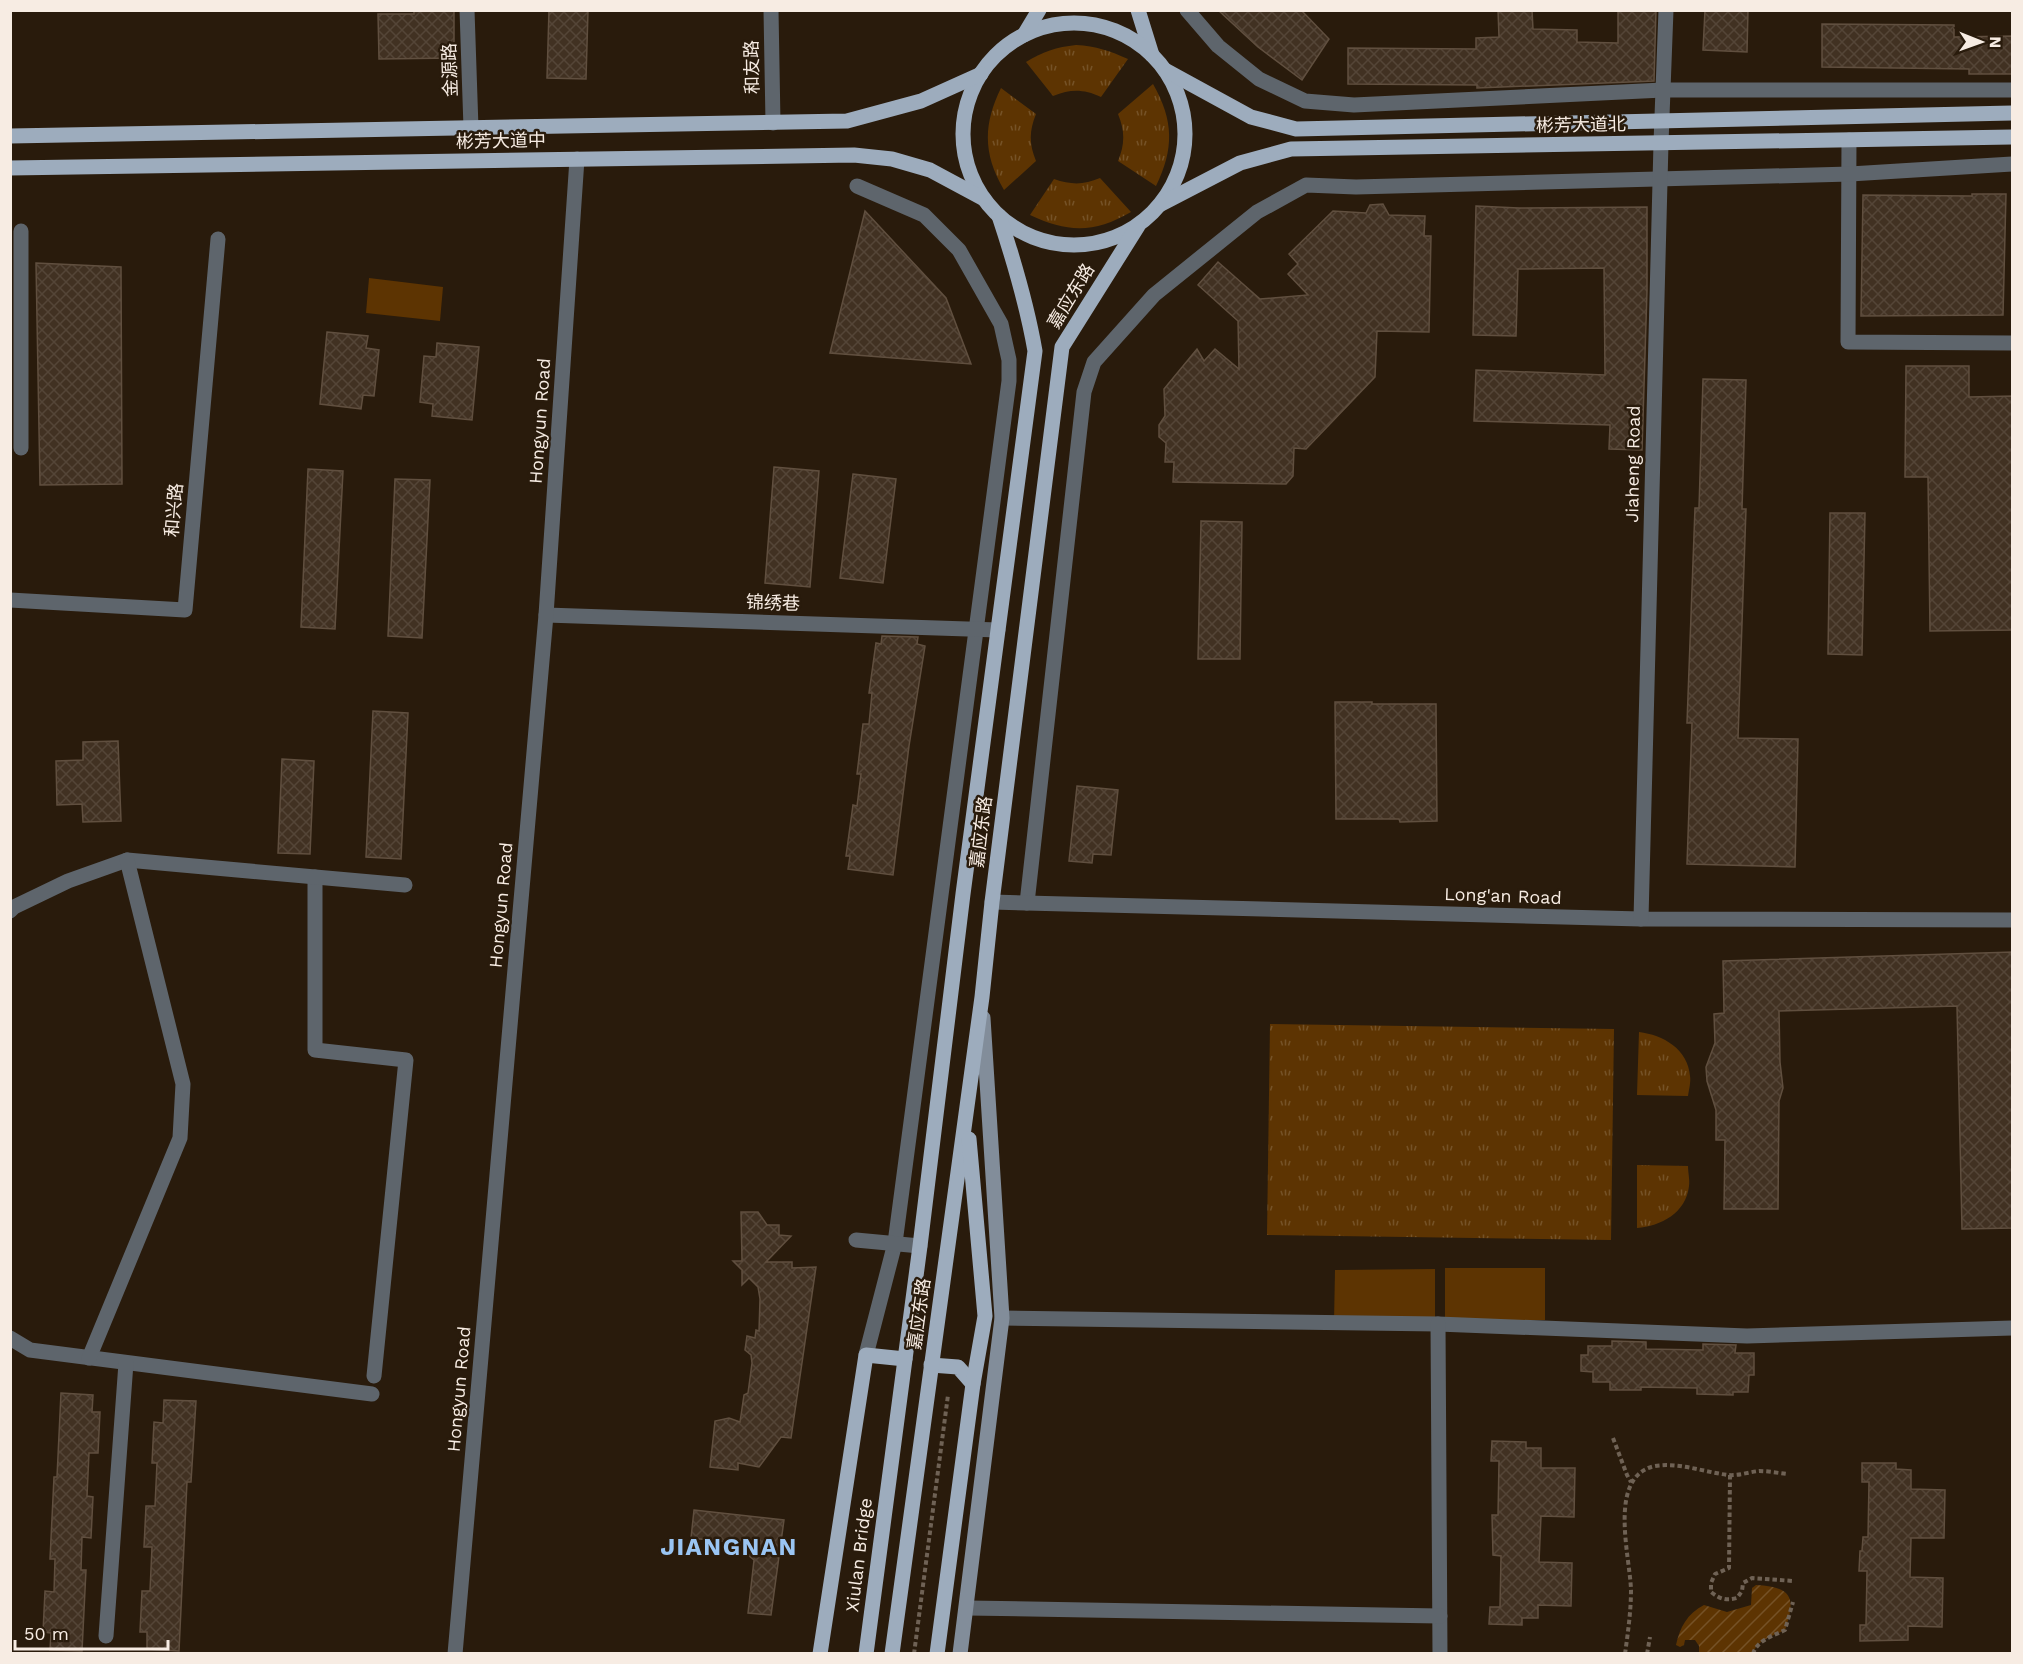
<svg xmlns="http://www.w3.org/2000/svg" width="2023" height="1664" font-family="'Work Sans','Noto Sans SC',sans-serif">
  <defs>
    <pattern id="grass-tufts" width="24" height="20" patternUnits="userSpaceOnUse" patternTransform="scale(1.5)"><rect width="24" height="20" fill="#5d3402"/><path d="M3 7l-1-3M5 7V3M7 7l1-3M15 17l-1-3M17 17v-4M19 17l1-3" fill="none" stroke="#755227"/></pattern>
    <pattern id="garden-furrows" width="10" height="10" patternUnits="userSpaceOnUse" patternTransform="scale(1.5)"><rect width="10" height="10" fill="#5d3402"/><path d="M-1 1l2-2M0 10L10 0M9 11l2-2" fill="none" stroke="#755227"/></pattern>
    <pattern id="building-cross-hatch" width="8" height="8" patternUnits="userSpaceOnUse" patternTransform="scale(1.5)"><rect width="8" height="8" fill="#413122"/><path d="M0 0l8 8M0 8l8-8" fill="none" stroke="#544537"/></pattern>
  </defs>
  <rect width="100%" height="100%" fill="#291b0c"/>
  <!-- grass -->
  <g fill="url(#grass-tufts)">
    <path d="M1076,45C1096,46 1110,51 1128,59L1101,97C1083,89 1071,89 1053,96L1026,62C1042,52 1057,47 1076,45Z"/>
    <path d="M1153,84C1174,121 1174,149 1156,186L1118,161C1125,144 1125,131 1118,114Z"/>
    <path d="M1001,88L1036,114C1029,131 1029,144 1036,161L1004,190C983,154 983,125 1001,88Z"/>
    <path d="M1100,178L1131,212C1095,233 1068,233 1030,215L1054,179C1071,185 1084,185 1100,178Z"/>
    <path d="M1270,1024L1614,1029L1611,1240L1267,1235Z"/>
    <path d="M1639,1032C1663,1035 1688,1049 1690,1076C1691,1082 1689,1089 1688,1096L1637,1095Z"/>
    <path d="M1637,1165L1688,1166C1688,1173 1690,1180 1689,1186C1686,1213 1661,1226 1637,1228Z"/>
  </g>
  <!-- park -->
  <g fill="#5d3402">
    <path d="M369,278L443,287L440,321L366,313Z"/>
    <path d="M1445,1268H1545V1320L1445,1321Z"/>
    <path d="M1435,1269V1321L1334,1322L1335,1270Z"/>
  </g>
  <!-- garden -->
  <path fill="url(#garden-furrows)" d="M1756,1585C1793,1587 1796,1598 1785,1630C1773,1636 1757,1640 1753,1653H1699V1646L1695,1640H1685L1684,1645L1680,1647L1676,1645C1680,1627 1687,1614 1704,1605L1727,1612L1751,1605L1752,1588Z"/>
  <!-- building -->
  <g fill="url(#building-cross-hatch)" stroke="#604f3f" stroke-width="1.5">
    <path d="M414,10H454V58L379,59L378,14H414Z"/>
    <path d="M549,10L588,11L586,79L547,78Z"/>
    <path d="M1218,10H1301L1329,39L1302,80L1258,47Z"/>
    <path d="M1498,10H1532L1533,29L1577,30V42L1618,43V10H1656L1654,81L1477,88V85L1348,84V48L1476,49V38L1499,37Z"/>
    <path d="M1705,10H1748L1747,52L1703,50Z"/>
    <path d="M1822,24L1954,25V37L2013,36V74H1969V69L1822,67Z"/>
    <path d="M1972,194H2006L2003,315L1861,316L1863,195L1972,196Z"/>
    <path d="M1383,204L1389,215L1425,216L1424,236H1431L1429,332L1377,331L1375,377L1306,449L1294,448L1293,476L1286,484L1173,482L1174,462H1165L1166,443L1159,437V425L1165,416L1164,389L1197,349L1204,361L1215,349L1239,369L1238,321L1198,285L1218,262L1260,299L1308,295L1288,274L1298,264L1289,254L1333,211L1366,213L1370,205Z"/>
    <path d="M1476,206L1519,208L1647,207V291L1642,450L1609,449L1610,425L1474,421L1476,370L1605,375L1604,268L1518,269L1516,336L1473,335Z"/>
    <path d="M865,211L946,298L971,364L830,353Z"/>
    <path d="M36,263L121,267L122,484L40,485Z"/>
    <path d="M327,332L368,336L366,348L379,350L374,396L363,395L361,409L320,404Z"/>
    <path d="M437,343L479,347L472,420L432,416L433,404L420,402L424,356L436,357Z"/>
    <path d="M1906,366H1969V397L2013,396V630L1930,631L1928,477H1905Z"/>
    <path d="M1703,379L1746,380L1742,509H1746L1738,738L1798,739L1795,867L1687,864L1692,723H1687L1695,508H1699Z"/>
    <path d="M774,467L819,471L810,587L765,583Z"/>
    <path d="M308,469L343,471L335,629L301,627Z"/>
    <path d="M853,474L896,479L883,583L840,578Z"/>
    <path d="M395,479L430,480L422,638L388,636Z"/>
    <path d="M1830,513H1865L1862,655L1828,654Z"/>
    <path d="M1201,521L1242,522L1240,659H1198Z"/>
    <path d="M882,636L918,637L917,644L925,646L909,746L893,875L848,869L850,856H846L853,805L857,806L861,774H857L863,724H869L872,693H869L876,643L881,644Z"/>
    <path d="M1335,702H1372V704H1436L1437,821L1400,822L1399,819H1336Z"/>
    <path d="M373,711L408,713L401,859L366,857Z"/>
    <path d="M118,741L121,821L83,822L82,804L57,805L56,761L83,760V742Z"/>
    <path d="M282,759L314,761L310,854L278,853Z"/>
    <path d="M1077,786L1118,790L1111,855L1093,854L1092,863L1069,861Z"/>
    <path d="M2013,952V1228L1962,1229L1957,1006L1779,1011L1780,1062L1783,1088L1779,1101L1778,1209H1724L1725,1140H1716V1110L1707,1081L1706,1067L1715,1043L1714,1014L1724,1013L1723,961Z"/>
    <path d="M741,1212H758L767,1225H779V1235L791,1236L766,1262H792V1268L816,1267L791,1438L781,1437L759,1467L738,1463V1470L710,1467L715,1421L729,1418L740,1422L744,1395L748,1393L752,1363L751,1355L745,1350L747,1336L755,1338L756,1330L759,1331L760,1299L758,1287L749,1278L742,1285V1270L733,1261H742Z"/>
    <path d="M1612,1341L1646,1342V1349L1703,1350V1344L1736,1345L1735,1353H1754V1375H1749L1748,1392H1733V1395L1697,1394V1388L1641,1387V1390H1610V1382H1593V1372L1581,1371V1355H1588V1346H1612Z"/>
    <path d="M61,1393L93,1395L92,1412H100L98,1453H89L87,1496L93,1497L91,1538L82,1537L81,1570H86L82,1651L50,1650L51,1633L43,1632L45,1591L54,1592L55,1559H50L54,1477H57Z"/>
    <path d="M164,1400L196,1401L191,1482H187L179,1651L147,1649V1632H140L142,1591H150L152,1547H144L146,1506H155L157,1463H152L154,1422L163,1423Z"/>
    <path d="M1492,1441L1526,1442V1448H1541V1468H1575L1574,1517L1541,1516L1539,1562L1572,1563L1571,1606L1538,1605V1618H1522V1625L1489,1624L1490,1607H1500L1501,1556L1493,1555L1492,1515H1498L1499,1461H1491Z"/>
    <path d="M1862,1463H1896V1469L1911,1470V1489L1945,1490L1944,1538H1911L1910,1577L1943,1578L1942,1627L1908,1626V1640L1860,1641V1625H1866L1867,1571H1859L1860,1551H1862L1863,1537H1868L1869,1482H1862Z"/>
    <path d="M694,1510L784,1520L771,1615L748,1613L754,1560L743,1551L738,1543L691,1538Z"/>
  </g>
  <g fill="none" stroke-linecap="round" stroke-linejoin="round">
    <!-- path -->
    <g stroke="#6f6255" stroke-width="4" stroke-dasharray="4.5 3" stroke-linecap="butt">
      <path d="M1613,1438L1627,1475L1631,1482"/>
      <path d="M1730,1475L1729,1568L1715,1574L1711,1583V1592C1720,1599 1726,1601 1737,1598L1742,1591L1743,1583L1752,1578L1793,1581"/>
      <path d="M914,1654L948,1395"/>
      <path d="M1625,1654C1628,1632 1631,1611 1631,1590C1630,1556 1607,1476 1655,1466C1678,1462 1704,1472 1728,1475C1738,1476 1749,1472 1759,1471C1768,1471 1778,1473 1787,1474"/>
      <path d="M1647,1654L1650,1637"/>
      <path d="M1753,1654C1757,1640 1773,1636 1785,1630L1793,1602"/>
    </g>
    <!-- minor -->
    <g stroke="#5e656c" stroke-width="15">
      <path d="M771,10L773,123"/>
      <path d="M1187,10L1218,46L1259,79L1305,101L1354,105L1663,90H2012"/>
      <path d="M1849,140L1848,342L2012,343"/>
      <path d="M857,186L924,215L959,250L1001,324L1009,360V381L895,1243L866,1355"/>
      <path d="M21,448V231"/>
      <path d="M10,600L185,610L218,239"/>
      <path d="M546,615L998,630"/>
      <path d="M315,877V1050L406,1060L374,1376"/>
      <path d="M1027,903L1084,392L1094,362L1154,295L1257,212L1306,185L1356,187L1850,174L2012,164"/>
      <path d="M10,911L14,907L68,881L127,860L405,885"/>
      <path d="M856,1240L920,1246"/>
      <path d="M1002,1318L1438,1324L1747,1336L2012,1328"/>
      <path d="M1438,1324L1440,1654"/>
      <path d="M10,1338L30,1350L372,1394"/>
      <path d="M89,1358L180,1138L183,1084L127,860"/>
      <path d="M967,1608L1440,1616"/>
      <path d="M106,1636L126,1363"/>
    </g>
    <!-- tertiary -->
    <g stroke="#5e656c" stroke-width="15">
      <path d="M467,10L471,128"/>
      <path d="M992,902L1641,919L2012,920"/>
      <path d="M1641,919L1661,143L1666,10"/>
      <path d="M455,1654L546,615L577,159"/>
    </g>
    <!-- secondary -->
    <path stroke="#828d9a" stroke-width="15" d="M960,1654L1002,1318L983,1018"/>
    <!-- primary -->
    <g stroke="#9dacbd" stroke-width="15">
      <path d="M1138,10L1152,55"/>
      <circle cx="1074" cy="134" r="111"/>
      <path d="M1024,35L1039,10"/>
      <path d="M1165,70L1251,117L1296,129L2012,113"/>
      <path d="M10,136L847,121L921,101L981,74"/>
      <path d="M10,168L854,155L892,159L930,170L984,199"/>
      <path d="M1161,204L1240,163L1291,149L2012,137"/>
      <path d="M931,1365L958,1367L973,1384"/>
      <path d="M820,1654L866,1355L905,1359"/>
      <path d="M866,1654L920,1246L963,894L1035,351C1027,305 1014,261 999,216"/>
      <path d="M892,1654L982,997L992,902L1062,347L1138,226"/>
      <path d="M937,1654L973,1384L985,1316L969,1139"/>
    </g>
  </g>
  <g text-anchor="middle" stroke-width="5" stroke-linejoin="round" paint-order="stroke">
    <!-- street labels -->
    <g font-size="18" fill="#f7ece3" stroke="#291b0c">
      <text transform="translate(752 67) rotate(-91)" y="6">和友路</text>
      <text transform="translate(450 70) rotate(-92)" y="6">金源路</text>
      <text transform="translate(1581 125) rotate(-1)" y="6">彬芳大道北</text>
      <text transform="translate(501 141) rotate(-1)" y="6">彬芳大道中</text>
      <text transform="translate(1071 296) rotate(-59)" y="6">嘉应东路</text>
      <text transform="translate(540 421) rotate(-86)" y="6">Hongyun Road</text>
      <text transform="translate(1633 464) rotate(-89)" y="6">Jiaheng Road</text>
      <text transform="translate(174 510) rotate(-85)" y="6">和兴路</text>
      <text transform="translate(773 603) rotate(2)" y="6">锦绣巷</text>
      <text transform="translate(981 832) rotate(-83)" y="6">嘉应东路</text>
      <text transform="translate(1503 896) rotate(2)" y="6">Long'an Road</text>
      <text transform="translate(501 905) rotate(-85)" y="6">Hongyun Road</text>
      <text transform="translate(919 1314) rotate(-82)" y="6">嘉应东路</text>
      <text transform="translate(459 1389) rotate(-85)" y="6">Hongyun Road</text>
      <text transform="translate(859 1555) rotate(-83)" y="6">Xiulan Bridge</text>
    </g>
    <!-- district labels -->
    <g font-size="24" font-weight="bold" letter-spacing="1.5" fill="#9ac5f3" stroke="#291b0c">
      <text x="729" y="1555">JIANGNAN</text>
    </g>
  </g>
  <!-- border -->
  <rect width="2023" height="1664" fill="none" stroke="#f7ece3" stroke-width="24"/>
  <!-- north arrow -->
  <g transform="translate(1981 42) rotate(91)" stroke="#291b0c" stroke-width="4.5" paint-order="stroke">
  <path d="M0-4.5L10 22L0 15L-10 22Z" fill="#f7ece3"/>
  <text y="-9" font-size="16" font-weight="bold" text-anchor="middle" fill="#f7ece3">N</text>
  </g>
  <!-- scale -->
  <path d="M15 1640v9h153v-9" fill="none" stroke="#f7ece3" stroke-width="3"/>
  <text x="24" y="1640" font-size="18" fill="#f7ece3" stroke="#291b0c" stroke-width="4.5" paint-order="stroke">50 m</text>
</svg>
